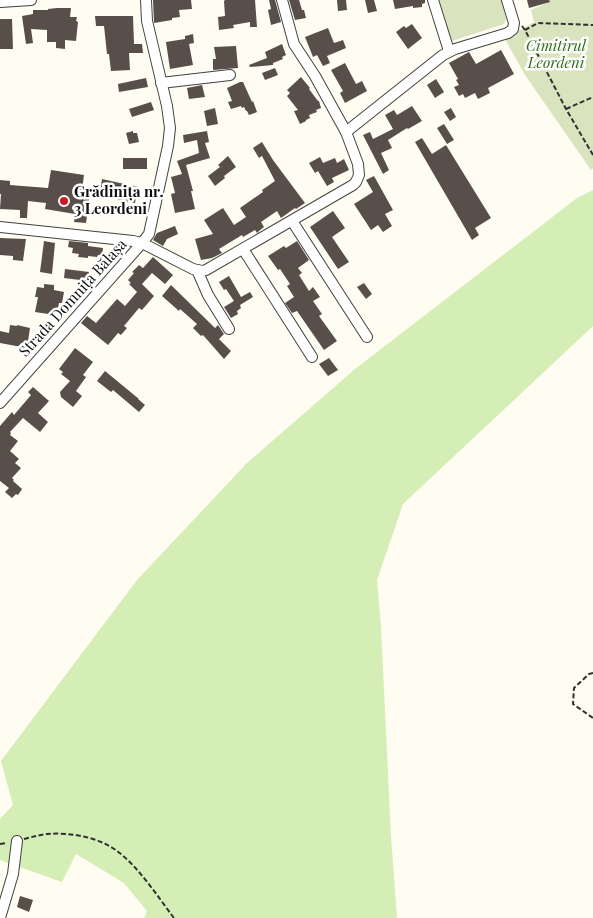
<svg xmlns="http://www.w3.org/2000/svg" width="593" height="918" font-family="'Playfair Display',serif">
  <rect width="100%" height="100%" fill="#fffcf1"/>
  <!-- green -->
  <path fill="#d5eeb6" d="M593,190V326L403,504L377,580L381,627L391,836L397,918H144L147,911L124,883L76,854L62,882L0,860V819L13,805L1,761L137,580L247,463L355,369L577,198Z"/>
  <!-- cemetery -->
  <g fill="#d9e4bf">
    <path d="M439,0H502L506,19L504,24L452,41Z"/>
    <path d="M547,0H593V168L591,170L525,75L505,39L534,22L531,10L547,3Z"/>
  </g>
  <!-- building -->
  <g fill="#594f4a">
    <path d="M153,0H191L192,9L179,10L180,17L172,18V20L154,23Z"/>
    <path d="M225,0H255L257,27H250V22L233,25L234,28L219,30L218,17L225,16L224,1Z"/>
    <path d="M269,0H275L281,22L271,25L268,10L271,9Z"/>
    <path d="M289,0H299L302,10H304L306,18L295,20Z"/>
    <path d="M337,0H346L347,10L338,11Z"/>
    <path d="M365,0H374L377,11L368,13Z"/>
    <path d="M393,0H425V3L422,4V7L413,8V6L395,9Z"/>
    <path d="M527,0H549L550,2L529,8Z"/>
    <path d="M57,8H71L70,17H77L76,21L78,22L76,41L65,40V49L56,48V42H47V30L31,29L33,43L26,44L22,16L33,14V10H48V9Z"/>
    <path d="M95,16H133L134,44H142L143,53H129L130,70L111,71L109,54H107L104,26H96Z"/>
    <path d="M0,19H12L13,49H0Z"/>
    <path d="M412,24L422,38L408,49L396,32L404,26L406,28Z"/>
    <path d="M328,28L334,43L343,40L346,48L327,56L330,63L323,66L317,55L313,57L305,37Z"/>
    <path d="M193,34L194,43L189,44L193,65L170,69L166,42L185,39V36Z"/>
    <path d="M282,44L286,55L282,57L283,59L273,63V65L250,67L249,65L267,58L265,52Z"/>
    <path d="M236,46L238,68L213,70V59H216L214,47Z"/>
    <path d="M501,50L514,74L488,88L490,93L478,99L475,93L465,98L463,94L459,96L454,87L459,85L456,80L458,79L449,63L469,52L476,64Z"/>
    <path d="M345,63L356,84L362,81L367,91L345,103L340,93L343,91L331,70Z"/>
    <path d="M275,68L278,75L265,80L262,73Z"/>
    <path d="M301,77L310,88L309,89L318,101H319L321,108L316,110L317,112L309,115L310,118L306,120V121L300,124L294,111L298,110L287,96L290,93L287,90Z"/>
    <path d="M146,78L148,87L119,92L118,84Z"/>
    <path d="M436,79L444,92L435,98L427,85Z"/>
    <path d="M240,82H243L252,102L253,101L257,112L249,115L247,111H246L244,107L242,108L241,106L231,109L228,102L232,101L227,88Z"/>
    <path d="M202,85L205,97L189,99L187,88Z"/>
    <path d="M151,102L154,110L132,117L129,109Z"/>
    <path d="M412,106L422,121L408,129L407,128L388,140L392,148L381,153L389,170L383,174L363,135L370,132L373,139L393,129L385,115L394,110L397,115Z"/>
    <path d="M215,108L218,124L207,126L204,111Z"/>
    <path d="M451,108L456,117L450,121L444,112Z"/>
    <path d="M444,124L454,140L447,144L437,128Z"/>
    <path d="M133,131V133H137L139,142L129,144L126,133Z"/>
    <path d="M207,131L209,142L205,143L210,158L186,165L193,191H191L195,209L175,213L171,194L175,193L171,177L182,174L177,161L199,153L197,140L184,143L183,135Z"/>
    <path d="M422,138L432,154L446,145L491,218L475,228L479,235L472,240L415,142Z"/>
    <path d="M262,142L273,160L305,203L296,209L295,208L281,218L277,211L261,222L264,227L259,231L257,233L255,230L243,237L242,235L219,249L222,253L212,258L201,260L195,239L213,234L204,220L223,208L234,225L246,217L240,208L263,192L262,190L275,181L262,156L259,158L253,148Z"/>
    <path d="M228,156L236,167L224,176L225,178L215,186L208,176L220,167L218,165Z"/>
    <path d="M320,157L323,163L335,158L337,163L344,159L349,170L332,178L334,182L327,186L318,171L315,173L309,163Z"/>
    <rect x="123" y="158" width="24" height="11"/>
    <path d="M51,170L84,175L82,190L90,192L86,223L74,222L75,214L45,209L46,203L28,201L27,218H20V210L0,209L1,194H0V180L10,181V185L48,188Z"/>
    <path d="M374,176L393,210L385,214L392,226L383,232L378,225L371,230L354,204L373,192L366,180Z"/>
    <path d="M102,179L138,187L135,203L118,200L119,197L100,193Z"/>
    <path d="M333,211L345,228L332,237L349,262L338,269L310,227Z"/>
    <path d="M175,226L178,234L167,239L163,246L153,240L157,233Z"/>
    <path d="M0,238L26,239L23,261L13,260V256L0,255Z"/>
    <path d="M44,241L55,243L52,274L40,272Z"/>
    <path d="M69,241L88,243V246L103,248L102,256L98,255L97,257L88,256V258L78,257L79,254L72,253L73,248L68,247Z"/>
    <path d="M297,241L309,260L298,268L302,273L299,275L309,291L313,287L320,297L313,301L322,314L319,316L337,341L324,350L297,311L292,313L285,303L294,297L287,286L290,284L280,269L278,270L268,256L284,246L286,248Z"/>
    <path d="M153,257L173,275L165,284L152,273L142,284L154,296L142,310L139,308L124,326L127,328L121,335L118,333L108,345L81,323L87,316L96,323L117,299L125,306L137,292L129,284L131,283L128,280L134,273L132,272L139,265L143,268Z"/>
    <path d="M65,269L89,272L88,281L64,278Z"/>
    <path d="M229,276L241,297L250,292L253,297L240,305L241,308L237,311L238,314L231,318L224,307L234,301L226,289L224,290L219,282Z"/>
    <path d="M364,283L372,294L366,299L357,287Z"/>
    <path d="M44,284L54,285V290L64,292L62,303H59L58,308H57L55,315L35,312L38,297H35L37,287L44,288Z"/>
    <path d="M171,285L215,328L218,325L224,334L219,339L231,351L224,359L203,335L201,336L193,328L197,324L180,309L179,311L162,296Z"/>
    <path d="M10,325L17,326V325L30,328L27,348L0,343V331L9,333Z"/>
    <path d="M75,348L93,362L83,375L86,377L76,391L82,396L73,407L61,397L60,392L70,381L61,374L63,372L59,369Z"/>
    <path d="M329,358L338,370L328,376L319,364Z"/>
    <path d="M105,371L139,399H138L145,405L139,412L113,390L111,392L97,381Z"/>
    <path d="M33,387L49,401L38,413L48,422L40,432L23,418L10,432L11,433L10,435L18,441L10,451L19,459L15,463L21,468L12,478L14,480L13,481L22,489L18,495L16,494L12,498L5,492L9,488L0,481V426L12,412L14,415L31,395L28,392Z"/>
    <path d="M20,896L33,900L29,912L17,907Z"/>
  </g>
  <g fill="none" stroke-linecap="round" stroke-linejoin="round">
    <!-- street casing -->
    <g stroke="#424242" stroke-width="12">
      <g id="street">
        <path d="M433,0L449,51"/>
        <path d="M0,2L31,0"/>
        <path d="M161,83L230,75"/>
        <path d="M346,132L443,55L455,49L508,33L513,29L514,23L507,0"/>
        <path d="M292,221L367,337"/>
        <path d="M0,227L133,241L142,243L193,269L202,271L206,270L353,185L356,182L359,175L358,164L346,132L315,76L294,44L282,0"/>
        <path d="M243,249L312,357"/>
        <path d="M197,270L208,295L229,329"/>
        <path d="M0,403L142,243L149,234L168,146L170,128L167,106L147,21L146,0"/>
        <path d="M0,918L13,874L17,841"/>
      </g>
    </g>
    <!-- path -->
    <g stroke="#313131" stroke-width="2" stroke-dasharray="5 2.5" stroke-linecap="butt">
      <path d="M522,26L525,30L566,109L593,155"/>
      <path d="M525,30L538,23L593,25"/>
      <path d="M566,109L593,97"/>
      <path d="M593,673L589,674L574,688L573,704L593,718"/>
      <path d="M24,839C32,837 39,835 47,834C69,832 99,837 117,851C138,866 158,897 174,918"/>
      <path d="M0,844L7,843"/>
    </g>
    <!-- street -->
    <use href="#street" stroke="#fff" stroke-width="10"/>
  </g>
  <!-- markers -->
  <circle fill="#cc1a28" stroke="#fff" stroke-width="2" cx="64" cy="201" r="5"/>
  <g text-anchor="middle" stroke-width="5" stroke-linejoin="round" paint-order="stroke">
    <!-- park labels -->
    <g font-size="15" font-style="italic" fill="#2d6d18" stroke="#fff">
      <text x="556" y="51">Cimitirul<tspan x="556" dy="17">Leordeni</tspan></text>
    </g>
    <!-- poi labels -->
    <g font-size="15" font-weight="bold" fill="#0f0f0f" stroke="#fff" text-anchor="start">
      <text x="74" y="197">Grădinița nr.<tspan x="74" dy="17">3 Leordeni</tspan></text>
    </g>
    <!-- street labels -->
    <g font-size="15" fill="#0f0f0f" stroke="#fff">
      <text transform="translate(73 298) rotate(-48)" y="5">Strada Domnița Bălașa</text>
    </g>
  </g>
</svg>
